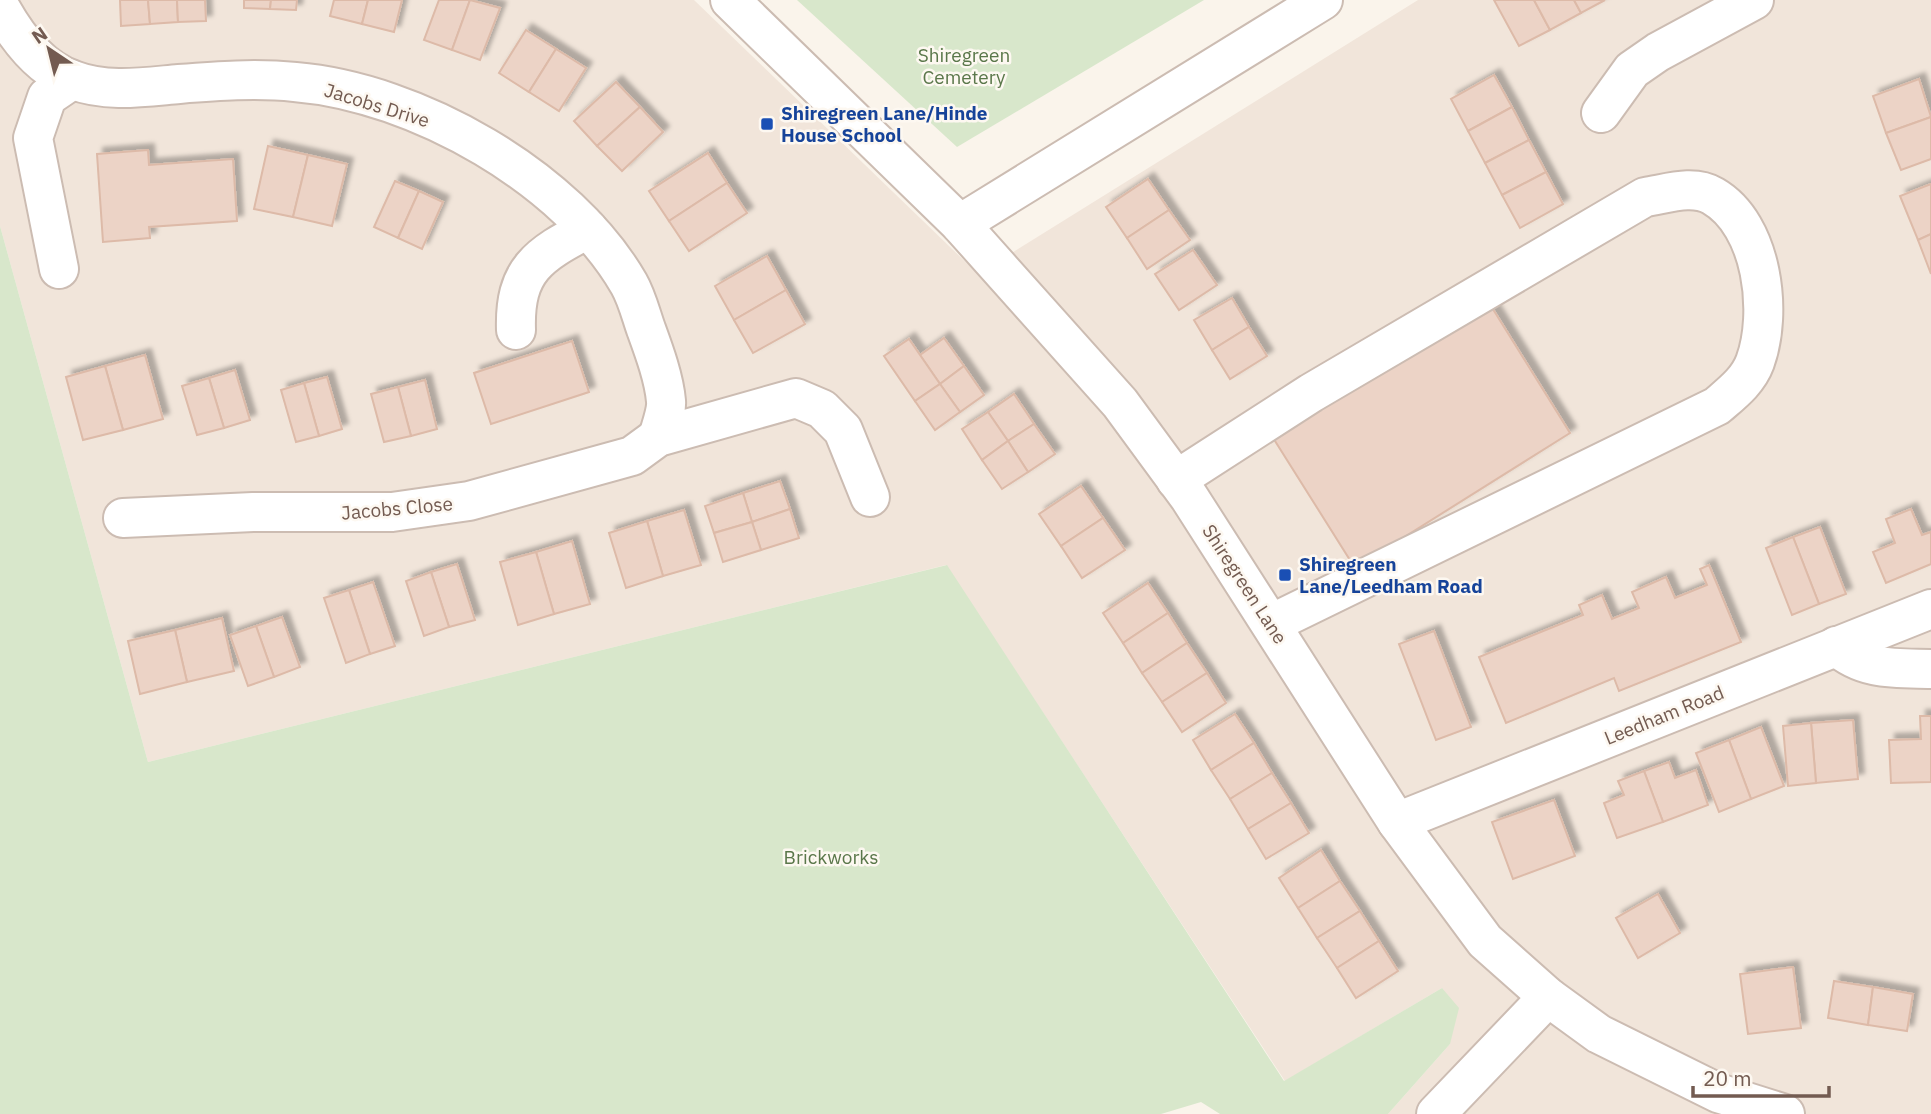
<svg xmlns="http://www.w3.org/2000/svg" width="1931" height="1114" font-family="'IBM Plex Sans',sans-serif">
  <defs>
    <filter id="shadow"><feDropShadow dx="6" dy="-6" stdDeviation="2" flood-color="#0004"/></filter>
  </defs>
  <rect width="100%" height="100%" fill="#faf4eb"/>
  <!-- residential -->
  <path fill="#f1e5da" d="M0,0H694L978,274L1418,0H1931V1114H1388L1450,1044L1442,988L1285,1081L946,565L148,762L0,226Z"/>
  <!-- green -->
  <g fill="#d8e7cb">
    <path d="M797,0H1204L957,147Z"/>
    <path d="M0,226L148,762L947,565L1284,1081L1442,988L1459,1008L1450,1044L1388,1114H1220L1201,1102L1161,1114H0Z"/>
  </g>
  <!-- building -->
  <g fill="#ecd3c6" stroke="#ddbaa8" stroke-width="2" filter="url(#shadow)">
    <path d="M120,0H148L150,24L121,26Z"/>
    <path d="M148,0H177L178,22L150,24Z"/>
    <path d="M177,0H205L206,21L178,22Z"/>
    <path d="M244,0H271L270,9L244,8Z"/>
    <path d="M271,0H297L296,10L270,9Z"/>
    <path d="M334,0H368L362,24L330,16Z"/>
    <path d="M368,0H402L394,32L362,24Z"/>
    <path d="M439,0H470L452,50L424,40Z"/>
    <path d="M470,0L500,8L480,60L452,50Z"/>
    <path d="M1494,0H1534L1550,30L1519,46Z"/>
    <path d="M1534,0H1574L1581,13L1550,30Z"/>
    <path d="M1574,0H1605L1581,13Z"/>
    <path d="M526,30L556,49L529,92L499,73Z"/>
    <path d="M556,49L586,68L559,111L529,92Z"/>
    <path d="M1494,75L1512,107L1468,131L1451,99Z"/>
    <path d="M1919,79L1931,117L1886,133L1873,96Z"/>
    <path d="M616,82L640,107L597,146L574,121Z"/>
    <path d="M640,107L663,132L622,171L597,146Z"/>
    <path d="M1512,107L1529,140L1485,163L1468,131Z"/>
    <path d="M1931,117V159L1901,170L1886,133Z"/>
    <path d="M1529,140L1546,172L1502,195L1485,163Z"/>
    <path d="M268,146L308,155L293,217L254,209Z"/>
    <path d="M148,150L149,165L233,159L237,221L149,227L150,238L103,242L97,154Z"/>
    <path d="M708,153L727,183L669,221L649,191Z"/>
    <path d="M308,155L347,164L332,226L293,217Z"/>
    <path d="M1546,172L1563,204L1520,228L1502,195Z"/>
    <path d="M1148,179L1169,210L1127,238L1106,207Z"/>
    <path d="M395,181L419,191L398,238L374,227Z"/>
    <path d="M727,183L747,213L689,251L669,221Z"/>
    <path d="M1931,184V234L1918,240L1900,196Z"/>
    <path d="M419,191L443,202L422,249L398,238Z"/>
    <path d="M1169,210L1190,240L1147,269L1127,238Z"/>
    <path d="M1931,234V274L1918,240Z"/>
    <path d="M1193,250L1217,285L1179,310L1155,274Z"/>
    <path d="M767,256L786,290L734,320L715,286Z"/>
    <path d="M786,290L805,324L753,353L734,320Z"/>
    <path d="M1232,298L1249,327L1212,350L1194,320Z"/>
    <path d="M1486,298L1570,433L1355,568L1270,433Z"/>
    <path d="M1249,327L1267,356L1230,379L1212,350Z"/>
    <path d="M944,338L964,366L940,384L920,355Z"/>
    <path d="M909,339L940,384L915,401L884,356Z"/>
    <path d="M572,341L589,392L491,424L474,373Z"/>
    <path d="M145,355L163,419L123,430L105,366Z"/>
    <path d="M105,366L123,430L83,440L66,377Z"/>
    <path d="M964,366L984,395L960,412L940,384Z"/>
    <path d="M235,370L250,420L224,428L209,378Z"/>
    <path d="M327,377L342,429L319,436L304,383Z"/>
    <path d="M209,378L224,428L197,435L182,386Z"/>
    <path d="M425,380L437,429L411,436L398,387Z"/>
    <path d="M304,383L319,436L296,442L281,390Z"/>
    <path d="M940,384L960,412L935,430L915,401Z"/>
    <path d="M398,387L411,436L384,442L371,394Z"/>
    <path d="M1014,394L1034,424L1008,441L988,412Z"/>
    <path d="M988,412L1008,441L982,460L962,429Z"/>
    <path d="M1034,424L1055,454L1028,472L1008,441Z"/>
    <path d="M1008,441L1028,472L1002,489L982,460Z"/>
    <path d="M780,481L790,509L752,522L743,493Z"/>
    <path d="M1081,486L1103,518L1061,546L1039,514Z"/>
    <path d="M743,493L752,522L714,533L705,506Z"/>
    <path d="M790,509L799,538L761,550L752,522Z"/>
    <path d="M1911,509L1922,535L1931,532V564L1886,583L1873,552L1895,543L1886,519Z"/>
    <path d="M684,510L701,565L663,576L647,521Z"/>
    <path d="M1103,518L1125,550L1082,578L1061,546Z"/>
    <path d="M647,521L663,576L626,588L609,533Z"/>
    <path d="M752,522L761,550L723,562L714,533Z"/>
    <path d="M1820,527L1846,594L1819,604L1793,537Z"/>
    <path d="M1793,537L1819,604L1792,615L1766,548Z"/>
    <path d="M572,541L590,604L554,614L536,552Z"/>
    <path d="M536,552L554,614L518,625L500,562Z"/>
    <path d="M457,564L475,620L449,627L431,572Z"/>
    <path d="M1709,565L1741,642L1619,691L1614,678L1506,723L1479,657L1583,615L1579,605L1602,595L1612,619L1639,608L1632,592L1666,577L1675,598L1707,585L1700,569Z"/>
    <path d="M431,572L449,627L424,636L406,581Z"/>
    <path d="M373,582L395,646L370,654L349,590Z"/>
    <path d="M1148,583L1168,613L1123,643L1103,613Z"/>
    <path d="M349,590L370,654L346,663L324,598Z"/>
    <path d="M1168,613L1187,643L1142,673L1123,643Z"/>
    <path d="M282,617L300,667L274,677L256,626Z"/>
    <path d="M222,618L234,671L187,682L175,630Z"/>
    <path d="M256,626L274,677L248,686L230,635Z"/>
    <path d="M175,630L187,682L140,694L128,641Z"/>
    <path d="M1434,631L1471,727L1436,740L1399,644Z"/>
    <path d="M1187,643L1207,673L1162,702L1142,673Z"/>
    <path d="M1207,673L1226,703L1182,732L1162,702Z"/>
    <path d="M1235,714L1254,743L1211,770L1193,740Z"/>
    <path d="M1920,716H1931V782L1891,783L1889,740L1921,739Z"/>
    <path d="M1853,720L1858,779L1816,783L1811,723Z"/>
    <path d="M1811,723L1816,783L1788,786L1783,726Z"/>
    <path d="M1761,727L1784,786L1751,799L1729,740Z"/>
    <path d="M1729,740L1751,799L1719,812L1696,753Z"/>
    <path d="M1254,743L1272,773L1230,799L1211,770Z"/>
    <path d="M1669,762L1675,778L1696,770L1708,805L1663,822L1644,771Z"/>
    <path d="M1644,771L1663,822L1617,838L1604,803L1624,795L1618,781Z"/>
    <path d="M1272,773L1291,803L1248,829L1230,799Z"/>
    <path d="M1554,800L1575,856L1513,879L1492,822Z"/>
    <path d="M1291,803L1309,833L1266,859L1248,829Z"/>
    <path d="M1321,850L1340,881L1298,908L1279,878Z"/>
    <path d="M1340,881L1360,911L1317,938L1298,908Z"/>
    <path d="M1658,894L1680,933L1638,958L1616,918Z"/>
    <path d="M1360,911L1379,941L1337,968L1317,938Z"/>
    <path d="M1379,941L1398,971L1356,998L1337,968Z"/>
    <path d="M1793,967L1801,1028L1748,1034L1740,974Z"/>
    <path d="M1834,981L1873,987L1868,1025L1828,1018Z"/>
    <path d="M1873,987L1913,994L1907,1031L1868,1025Z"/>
  </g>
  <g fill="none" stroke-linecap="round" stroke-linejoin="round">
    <!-- minor casing -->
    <g stroke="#ccbcb2" stroke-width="42">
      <g id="minor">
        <path d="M730,0L960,224L1120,403L1189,497L1397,822L1485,941L1548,997L1599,1034L1718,1093L1785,1114"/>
        <path d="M0,7C16,36 40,69 73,80C107,93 144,87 179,84C217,81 256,78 295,82C417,92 568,178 629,284C637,298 641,315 646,329C654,351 664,378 666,401C667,411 661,426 658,437"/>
        <path d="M1601,113L1632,70L1658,52L1754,0"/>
        <path d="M960,224L1323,0"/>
        <path d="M59,269L33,138L47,97L72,80"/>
        <path d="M516,330C514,270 538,255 588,229"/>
        <path d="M1176,480L1311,393L1645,197C1666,194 1693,184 1713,196C1763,225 1773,313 1755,362C1748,381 1732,393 1717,406L1271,624"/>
        <path d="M123,518L253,512H392L469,501L632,456L658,437L796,398L822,409L843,430L870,497"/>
        <path d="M1836,646C1864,671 1896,668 1931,669"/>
        <path d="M1397,822L1931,609"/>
        <path d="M1436,1114L1548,997"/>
      </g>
    </g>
    <!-- minor -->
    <use href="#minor" stroke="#fff" stroke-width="38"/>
  </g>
  <!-- markers -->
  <g fill="#1a4fb4" stroke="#fdf8f1" stroke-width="2.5">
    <rect x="760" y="117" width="14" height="14" rx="3.5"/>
    <rect x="1278" y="568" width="14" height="14" rx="3.5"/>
  </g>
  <g text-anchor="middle" stroke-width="5" stroke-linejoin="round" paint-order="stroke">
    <!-- park labels -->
    <g font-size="19" fill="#5a774a" stroke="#fdf8f1">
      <text x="964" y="62">Shiregreen<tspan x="964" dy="22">Cemetery</tspan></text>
      <text x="831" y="864">Brickworks</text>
    </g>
    <!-- street labels -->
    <g font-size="19" fill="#735b51" stroke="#fdf8f1">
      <text transform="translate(377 105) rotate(17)" y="7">Jacobs Drive</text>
      <text transform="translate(397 508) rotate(-5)" y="7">Jacobs Close</text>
      <text transform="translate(1245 584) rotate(57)" y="7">Shiregreen Lane</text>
      <text transform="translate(1664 715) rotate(-22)" y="7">Leedham Road</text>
    </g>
    <!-- transit labels -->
    <g font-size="19" font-weight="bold" fill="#164399" stroke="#fdf8f1" text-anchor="start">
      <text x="781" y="120">Shiregreen Lane/Hinde<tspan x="781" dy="22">House School</tspan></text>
      <text x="1299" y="571">Shiregreen<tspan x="1299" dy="22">Lane/Leedham Road</tspan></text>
    </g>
  </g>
  <!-- north arrow -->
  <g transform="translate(49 49) rotate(325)" stroke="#fdf8f1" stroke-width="5" paint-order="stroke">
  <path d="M0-5L12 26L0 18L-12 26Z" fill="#735b51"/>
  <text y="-10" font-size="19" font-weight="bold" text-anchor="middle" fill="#735b51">N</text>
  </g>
  <!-- scale -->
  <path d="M1693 1086v10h136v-10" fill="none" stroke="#735b51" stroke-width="3.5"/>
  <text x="1703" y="1086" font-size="21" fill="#735b51" stroke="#fdf8f1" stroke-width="5" paint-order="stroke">20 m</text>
</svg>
